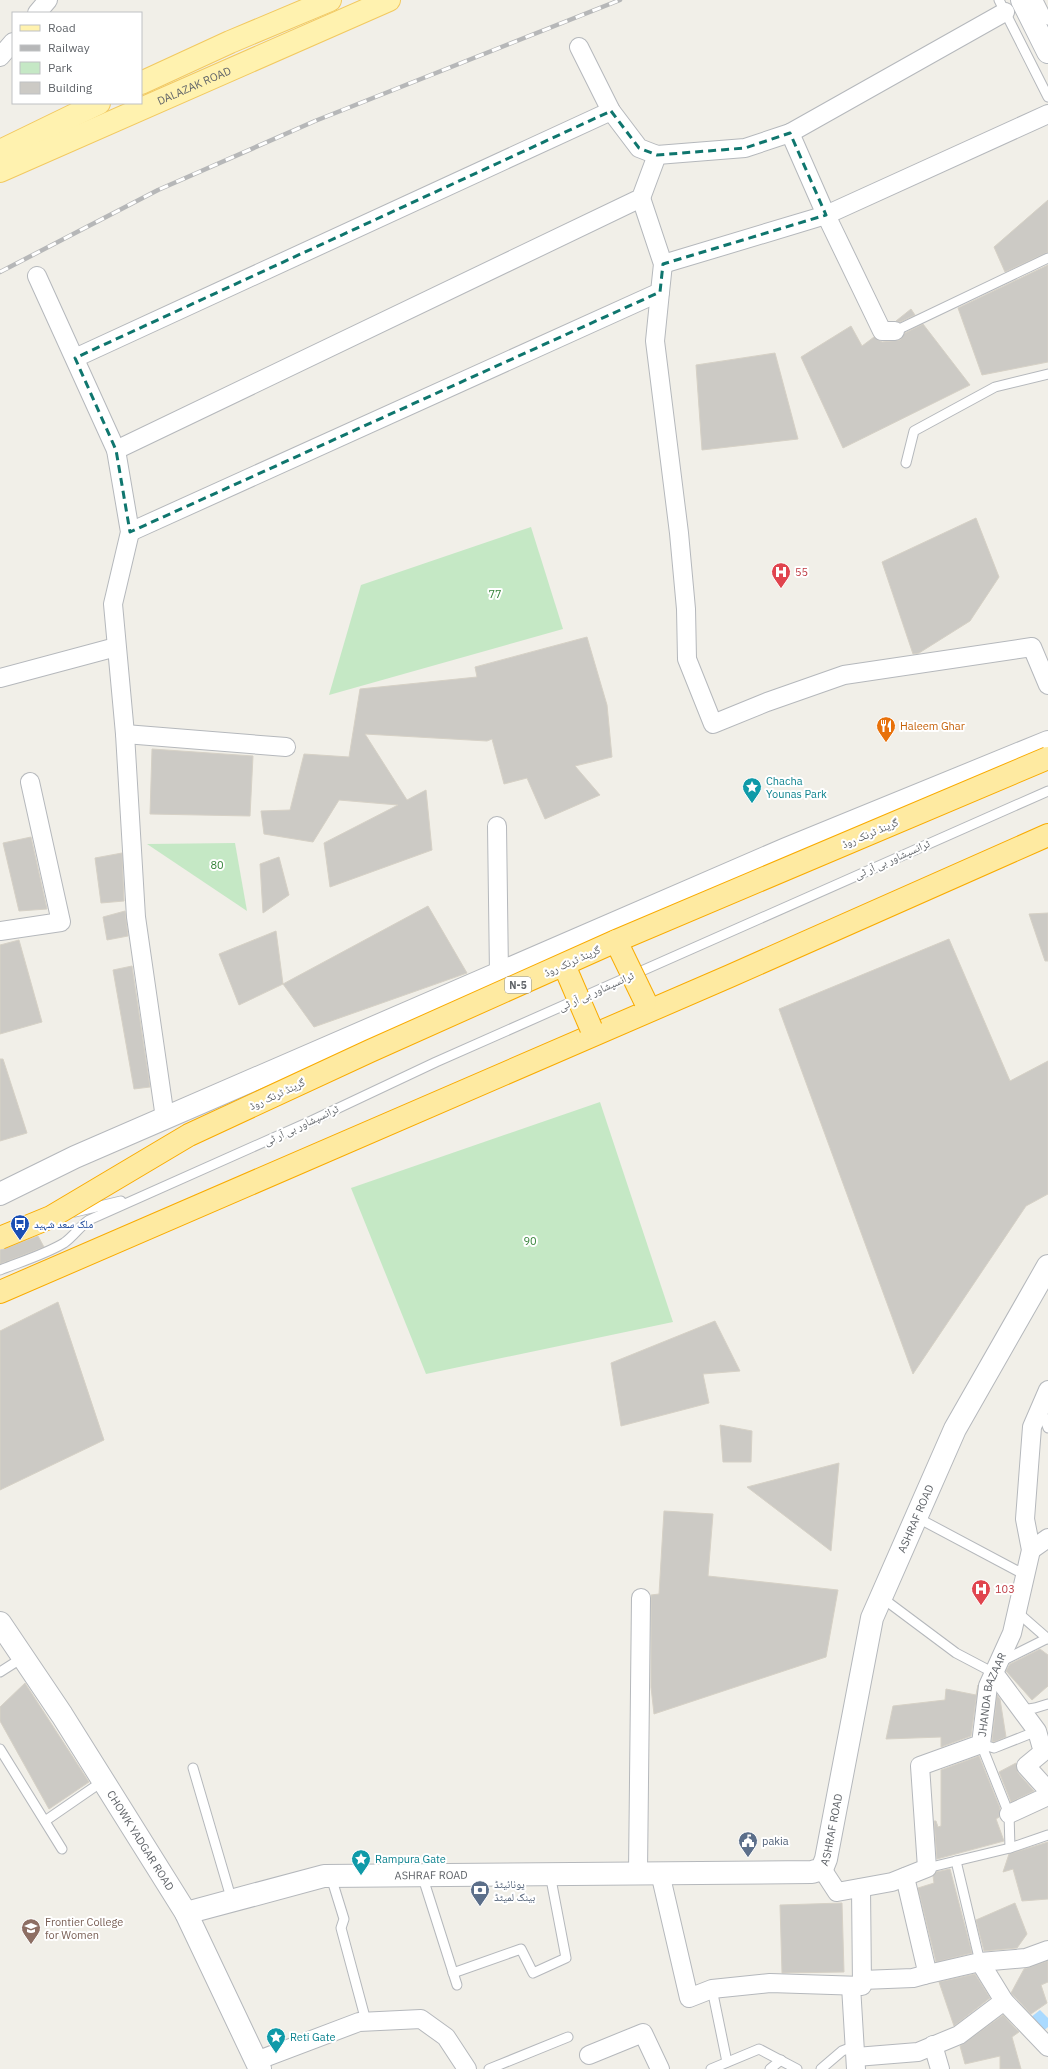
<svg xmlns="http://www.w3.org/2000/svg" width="1048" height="2069" font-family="'IBM Plex Sans','Noto Naskh Arabic',sans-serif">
  <rect width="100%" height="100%" fill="#f1efe8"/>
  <!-- green -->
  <g fill="#c5e8c5">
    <path d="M531,527L563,629L329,695L361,585Z"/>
    <path d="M235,843L247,911L147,844Z"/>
    <path d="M600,1102L673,1322L426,1374L351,1188Z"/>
  </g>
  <!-- water -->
  <path fill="#aadaff" d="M1040,2010L1048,2018V2027L1042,2032L1030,2018Z"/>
  <!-- building -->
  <g fill="#cccac5" stroke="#d6d1c6">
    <path d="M1048,200V252L1005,272L994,247Z"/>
    <path d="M1048,265V362L982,375L958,308Z"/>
    <path d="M911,309L915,315L900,322L896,321Z"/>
    <path d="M923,324L970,385L843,448L801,357L851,326L862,346L874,337L882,342L900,340L905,333Z"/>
    <path d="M775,353L798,439L702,450L696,365Z"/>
    <path d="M976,518L999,577L970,621L919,653L913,654L882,562Z"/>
    <path d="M587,637L607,705L612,757L575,766L600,795L545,819L527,778L504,784L492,739L487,741L365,734L407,800L426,790L432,850L330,887L324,843L398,805L339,800L313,842L264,834L261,811L290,810L304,754L349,757L360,689L477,677L475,667Z"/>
    <path d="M152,749L253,756L250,816L150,814Z"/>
    <path d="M31,837L47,909L19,911L3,843Z"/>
    <path d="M122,853L124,901L101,903L95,858Z"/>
    <path d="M279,857L289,895L263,913L260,864Z"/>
    <path d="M428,906L467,973L314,1027L283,984Z"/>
    <path d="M125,911L128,936L107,940L103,917Z"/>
    <path d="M1048,913V961H1045L1029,914Z"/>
    <path d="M276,931L283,984L239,1005L219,954Z"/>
    <path d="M949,939L1010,1081L1048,1061V1194L1026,1206L913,1374L779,1009Z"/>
    <path d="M19,940L42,1022L0,1034V945Z"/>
    <path d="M132,966L150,1087L134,1089L113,970Z"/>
    <path d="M0,1059H3L27,1133L0,1141Z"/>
    <path d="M38,1236L44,1247L0,1264V1250Z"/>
    <path d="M58,1302L104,1440L0,1490V1331Z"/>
    <path d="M715,1321L740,1371L703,1374L709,1403L621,1426L611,1363Z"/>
    <path d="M720,1425L752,1431L751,1462H723Z"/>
    <path d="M839,1463L831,1551L747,1487Z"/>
    <path d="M664,1511L713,1514L708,1576L838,1590L826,1657L654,1714L651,1687V1595L659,1594Z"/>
    <path d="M1040,1649L1048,1655V1686L1032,1700L1006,1671L1010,1664Z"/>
    <path d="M25,1683L89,1782L49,1809L0,1721V1707Z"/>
    <path d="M978,1685L971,1736L941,1747V1737L886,1739L893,1706L945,1700L946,1689L976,1695Z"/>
    <path d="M997,1695L1000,1699L1006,1737L994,1742L992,1741Z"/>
    <path d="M979,1756L1000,1808L999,1817L996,1819L1004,1841L937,1859L934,1821H936L938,1827L941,1826V1770Z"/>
    <path d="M1016,1763L1018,1773L1034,1791L1011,1802L999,1772Z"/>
    <path d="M1048,1842V1899L1022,1901L1013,1869L1003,1872L1009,1854Z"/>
    <path d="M950,1869L972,1953L936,1962L918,1888L934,1883L933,1876L936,1872Z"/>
    <path d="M842,1903L844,1972L782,1973L780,1905Z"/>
    <path d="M1015,1903L1027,1934L1017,1948L984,1951L976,1920Z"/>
    <path d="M1048,1961V1982L1041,1985L1047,2003L1031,2014L1011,1993L1024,1969Z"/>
    <path d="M975,1974L990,1998L954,2026L939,1982Z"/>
    <path d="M1003,2015L1019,2032L1012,2037L1021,2069H1000V2056L965,2064L960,2046Z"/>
  </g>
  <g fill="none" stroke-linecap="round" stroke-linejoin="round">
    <!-- service casing -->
    <g stroke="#b5b8bc" stroke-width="11">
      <g id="service">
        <path d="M999,0L1048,97"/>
        <path d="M1038,0L1048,20"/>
        <path d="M895,331L1048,258"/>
        <path d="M906,463L914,431L995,387L1048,374"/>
        <path d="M75,1212L121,1201"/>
        <path d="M0,1270C20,1262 46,1254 64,1243C74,1236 79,1227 89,1220L311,1121L436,1062L1048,791"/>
        <path d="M1041,1409L1048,1428"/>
        <path d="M916,1517L1025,1575"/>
        <path d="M881,1597L956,1653L994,1673"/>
        <path d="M1017,1612L1048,1639"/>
        <path d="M1002,1661L1048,1638"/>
        <path d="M0,1672L22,1658"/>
        <path d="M1022,1710L1035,1708L1048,1704"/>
        <path d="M0,1749L62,1849"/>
        <path d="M193,1768L232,1901"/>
        <path d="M45,1821L103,1781"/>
        <path d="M1010,1848L1009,1814L981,1744L994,1748L1037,1731"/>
        <path d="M956,1861L980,1962"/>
        <path d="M927,1868L1010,1848L1048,1835"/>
        <path d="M422,1875L457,1985"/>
        <path d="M331,1877L344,1919L341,1928L366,2021"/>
        <path d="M453,1973L521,1949L533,1973L566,1958L550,1874"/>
        <path d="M712,1989L727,2062"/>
        <path d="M489,2069L568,2037"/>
        <path d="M711,2069L759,2049L797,2069"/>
        <path d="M770,2069L781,2060"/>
        <path d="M821,2069L842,2051L855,2046"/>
      </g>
    </g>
    <!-- minor casing -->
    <g stroke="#b5b8bc" stroke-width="20">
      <g id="minor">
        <path d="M37,13L48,0"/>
        <path d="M579,47L611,111L639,148L657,155L745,148L790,133L1005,12"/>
        <path d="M0,57L13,42"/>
        <path d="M790,133L826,215L882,331H895"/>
        <path d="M663,264L826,215L1048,114"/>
        <path d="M37,276L116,450L130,532L113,604L125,734L136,917L165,1118"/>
        <path d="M660,292L655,341L679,533L686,609L687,659L713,724L767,702L844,675L1032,647L1048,685"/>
        <path d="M75,358L611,111"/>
        <path d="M116,450L641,198L657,155"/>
        <path d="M130,532L660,292L663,264L641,198"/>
        <path d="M0,678L116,647"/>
        <path d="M125,734L286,747"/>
        <path d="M497,826L499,974"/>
        <path d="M0,931L61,922L30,782"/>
        <path d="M1031,1550L1048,1538"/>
        <path d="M994,1673L1037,1731L1043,1752L1026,1766L1045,1787L1048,1794"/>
        <path d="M1009,1814L1048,1796"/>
        <path id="s1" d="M822,1869L837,1892L892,1882L927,1868L920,1766L981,1744L988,1686L1012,1633L1031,1550L1025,1519L1032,1427L1048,1390"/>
        <path d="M638,1873L641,1598"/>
        <path d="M660,1873L689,1998L712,1989L770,1983L862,1986L861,1888"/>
        <path d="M980,1962L1026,1958L1048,1950"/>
        <path d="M924,1975L980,1962L1004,2001L1048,2047"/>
        <path d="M862,1980L913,1978L924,1975L926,1967L905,1877"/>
        <path d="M851,1986L856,2069"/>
        <path d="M933,2045L940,2069"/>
        <path d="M589,2055L643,2033L660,2069"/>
        <path d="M856,2057L918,2052L959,2035L1004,2001"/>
        <path d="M256,2061L359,2022L421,2019L446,2037L467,2069"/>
      </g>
    </g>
    <!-- tertiary casing -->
    <g stroke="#b5b8bc" stroke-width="24">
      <g id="tertiary">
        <path d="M0,1194L75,1157L786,849L1048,742"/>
        <path id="s2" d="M0,1623L62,1715L186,1913L260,2069"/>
        <path id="s3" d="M186,1913L324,1876L812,1872L822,1869L826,1859L872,1618L955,1429L1048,1266"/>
      </g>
    </g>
    <!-- secondary casing -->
    <g stroke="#b6babf" stroke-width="24">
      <path id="secondary" d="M1022,0L1048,52"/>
    </g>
    <!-- primary casing -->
    <g stroke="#f2c960" stroke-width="24">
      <g id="primary">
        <path d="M141,83L230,42L330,0"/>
        <path d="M0,151L99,103"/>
        <path id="s4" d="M0,171L389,0"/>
      </g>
    </g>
    <!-- trunk casing -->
    <g stroke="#f9ab00" stroke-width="24">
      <path id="trunk" d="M0,1292L730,976L1048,835"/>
    </g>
    <!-- service -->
    <use href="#service" stroke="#fff" stroke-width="9"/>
    <!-- minor -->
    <use href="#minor" stroke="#fff" stroke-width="18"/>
    <!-- tertiary -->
    <use href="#tertiary" stroke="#fff" stroke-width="22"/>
    <!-- secondary -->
    <use href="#secondary" stroke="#fff" stroke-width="22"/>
    <!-- primary -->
    <use href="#primary" stroke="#fff2af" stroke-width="22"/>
    <!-- trunk -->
    <use href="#trunk" stroke="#feeaa1" stroke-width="22"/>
    <!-- rail casing -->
    <g stroke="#b6b7b8" stroke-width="4.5">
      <path id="rail" d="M0,272L158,190L315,121L620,0"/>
    </g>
    <!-- rail -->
    <use href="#rail" stroke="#fff" stroke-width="3" stroke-dasharray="9" stroke-linecap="butt"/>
    <!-- trunk-bridge casing -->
    <g stroke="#f9ab00" stroke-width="24" stroke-linecap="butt">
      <g id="trunk-bridge">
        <path d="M616,941L645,1001"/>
        <path d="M564,965L591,1028"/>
        <path d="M0,1238L51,1217L189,1135L370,1051L616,941L1048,758"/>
      </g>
    </g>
    <!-- trunk-bridge -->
    <use href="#trunk-bridge" stroke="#feeaa1" stroke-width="22"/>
  </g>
  <!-- marked area -->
  <path fill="none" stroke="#0f766e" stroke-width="3" stroke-dasharray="8 5" stroke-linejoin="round" d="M611,111L639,148L657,155L745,148L790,133L826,215L663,264L660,292L130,532L116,450L75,358Z"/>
  <!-- icons -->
  <defs>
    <g id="hospital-pin" transform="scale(1)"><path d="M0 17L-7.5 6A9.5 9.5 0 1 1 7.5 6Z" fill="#e0444e" stroke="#fff"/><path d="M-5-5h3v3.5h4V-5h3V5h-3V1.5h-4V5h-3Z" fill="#fff"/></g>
    <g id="restaurant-pin" transform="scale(1)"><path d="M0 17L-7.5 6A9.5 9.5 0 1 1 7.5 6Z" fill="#e8710a" stroke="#fff"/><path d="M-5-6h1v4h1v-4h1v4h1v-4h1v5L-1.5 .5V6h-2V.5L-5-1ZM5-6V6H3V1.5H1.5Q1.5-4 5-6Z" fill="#fff"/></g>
    <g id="sight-pin" transform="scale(1)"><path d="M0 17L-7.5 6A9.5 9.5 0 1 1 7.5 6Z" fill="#0f9aa8" stroke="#fff"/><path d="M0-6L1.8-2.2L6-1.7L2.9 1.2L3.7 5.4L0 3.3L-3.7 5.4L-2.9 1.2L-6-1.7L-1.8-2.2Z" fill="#fff"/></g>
    <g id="bus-pin" transform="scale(1)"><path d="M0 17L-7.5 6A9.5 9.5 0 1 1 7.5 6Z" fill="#1a4fb4" stroke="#fff"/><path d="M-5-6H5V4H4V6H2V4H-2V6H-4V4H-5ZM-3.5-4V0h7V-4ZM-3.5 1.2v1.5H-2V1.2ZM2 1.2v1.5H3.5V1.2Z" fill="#fff"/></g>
    <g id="civic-pin" transform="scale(1)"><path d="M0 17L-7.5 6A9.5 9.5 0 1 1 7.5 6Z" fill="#5c6f8a" stroke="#fff"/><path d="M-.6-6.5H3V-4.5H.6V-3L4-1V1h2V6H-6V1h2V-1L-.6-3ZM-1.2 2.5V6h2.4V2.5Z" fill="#fff"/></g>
    <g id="bank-pin" transform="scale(1)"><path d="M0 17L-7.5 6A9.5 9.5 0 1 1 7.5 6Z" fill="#5c6f8a" stroke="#fff"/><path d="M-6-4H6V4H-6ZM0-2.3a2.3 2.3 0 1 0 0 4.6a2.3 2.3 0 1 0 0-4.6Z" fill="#fff"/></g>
    <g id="university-pin" transform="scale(1)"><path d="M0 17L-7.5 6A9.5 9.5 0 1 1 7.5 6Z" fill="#8d6e63" stroke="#fff"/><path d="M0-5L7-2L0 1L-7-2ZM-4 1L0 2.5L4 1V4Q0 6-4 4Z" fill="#fff"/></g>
  </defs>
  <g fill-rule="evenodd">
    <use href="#hospital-pin" x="781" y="572"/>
    <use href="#restaurant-pin" x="886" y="726"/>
    <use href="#sight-pin" x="752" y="787"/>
    <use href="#bus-pin" x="20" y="1224"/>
    <use href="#hospital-pin" x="981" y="1589"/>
    <use href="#civic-pin" x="748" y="1841"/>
    <use href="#sight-pin" x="361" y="1859"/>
    <use href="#bank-pin" x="480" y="1890"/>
    <use href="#university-pin" x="31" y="1928"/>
    <use href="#sight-pin" x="276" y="2037"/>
  </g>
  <g text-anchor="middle" stroke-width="4" stroke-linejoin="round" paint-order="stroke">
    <!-- shield labels -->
    <rect fill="#fff" stroke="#8f9295" stroke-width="1" x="505" y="977" width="26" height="16" rx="3"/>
    <g font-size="10" font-weight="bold" fill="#5f6368">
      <text x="518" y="989">N-5</text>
    </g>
    <!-- street labels -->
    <g font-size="11" fill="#5f6368" stroke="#fff">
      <text dy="4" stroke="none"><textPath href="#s4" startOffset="212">DALAZAK ROAD</textPath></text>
      <text transform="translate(870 833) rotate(-23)" y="4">گرینڈ ٹرنک روڈ</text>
      <text transform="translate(892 859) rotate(-24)" y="4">ٹرانسپشاور بی آر ٹی</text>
      <text transform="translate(572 961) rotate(-24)" y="4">گرینڈ ٹرنک روڈ</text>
      <text transform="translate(596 991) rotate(-24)" y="4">ٹرانسپشاور بی آر ٹی</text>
      <text transform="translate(277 1094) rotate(-25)" y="4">گرینڈ ٹرنک روڈ</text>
      <text transform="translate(301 1125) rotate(-25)" y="4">ٹرانسپشاور بی آر ٹی</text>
      <text dy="4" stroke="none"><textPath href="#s3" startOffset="1006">ASHRAF ROAD</textPath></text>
      <text dy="4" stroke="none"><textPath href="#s1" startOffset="339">JHANDA BAZAAR</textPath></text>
      <text dy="4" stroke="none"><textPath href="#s3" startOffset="682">ASHRAF ROAD</textPath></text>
      <text dy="4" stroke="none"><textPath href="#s2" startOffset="259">CHOWK YADGAR ROAD</textPath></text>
      <text dy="4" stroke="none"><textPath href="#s3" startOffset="250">ASHRAF ROAD</textPath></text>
    </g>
    <!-- health labels -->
    <g font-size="11" fill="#be3a42" stroke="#fff" text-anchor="start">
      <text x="795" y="576">55</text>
      <text x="995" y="1593">103</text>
    </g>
    <!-- park labels -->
    <g font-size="11" fill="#348238" stroke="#fff">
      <text x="495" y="598">77</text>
      <text x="217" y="869">80</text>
      <text x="530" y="1245">90</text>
    </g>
    <!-- food labels -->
    <g font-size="11" fill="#c56008" stroke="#fff" text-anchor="start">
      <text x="900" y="730">Haleem Ghar</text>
    </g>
    <!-- culture labels -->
    <g font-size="11" fill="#0d838f" stroke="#fff" text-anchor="start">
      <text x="766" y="785">Chacha<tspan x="766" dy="13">Younas Park</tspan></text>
      <text x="375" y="1863">Rampura Gate</text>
      <text x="290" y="2041">Reti Gate</text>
    </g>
    <!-- transit labels -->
    <g font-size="11" fill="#164399" stroke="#fff" text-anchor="start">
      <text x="34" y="1228">ملک سعد شہید</text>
    </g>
    <!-- service labels -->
    <g font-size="11" fill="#4e5e75" stroke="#fff" text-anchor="start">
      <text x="762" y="1845">pakia</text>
      <text x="494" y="1888">یونائیٹڈ<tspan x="494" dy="13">بینک لمیٹڈ</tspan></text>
    </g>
    <!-- education labels -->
    <g font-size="11" fill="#785e54" stroke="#fff" text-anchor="start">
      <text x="45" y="1926">Frontier College<tspan x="45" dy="13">for Women</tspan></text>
    </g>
  </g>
  <!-- legend -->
  <rect x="12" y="12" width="130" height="92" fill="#ffffff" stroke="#bfc1c3"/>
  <rect x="20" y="25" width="20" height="6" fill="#fff2af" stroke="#bfc1c3"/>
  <text x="48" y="32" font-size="12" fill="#5f6368">Road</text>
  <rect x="20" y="45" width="20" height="6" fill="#b6b7b8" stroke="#bfc1c3"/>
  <text x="48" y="52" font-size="12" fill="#5f6368">Railway</text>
  <rect x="20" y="62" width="20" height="12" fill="#c5e8c5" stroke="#bfc1c3"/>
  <text x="48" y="72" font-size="12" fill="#5f6368">Park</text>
  <rect x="20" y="82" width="20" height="12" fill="#cccac5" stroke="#bfc1c3"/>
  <text x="48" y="92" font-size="12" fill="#5f6368">Building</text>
</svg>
